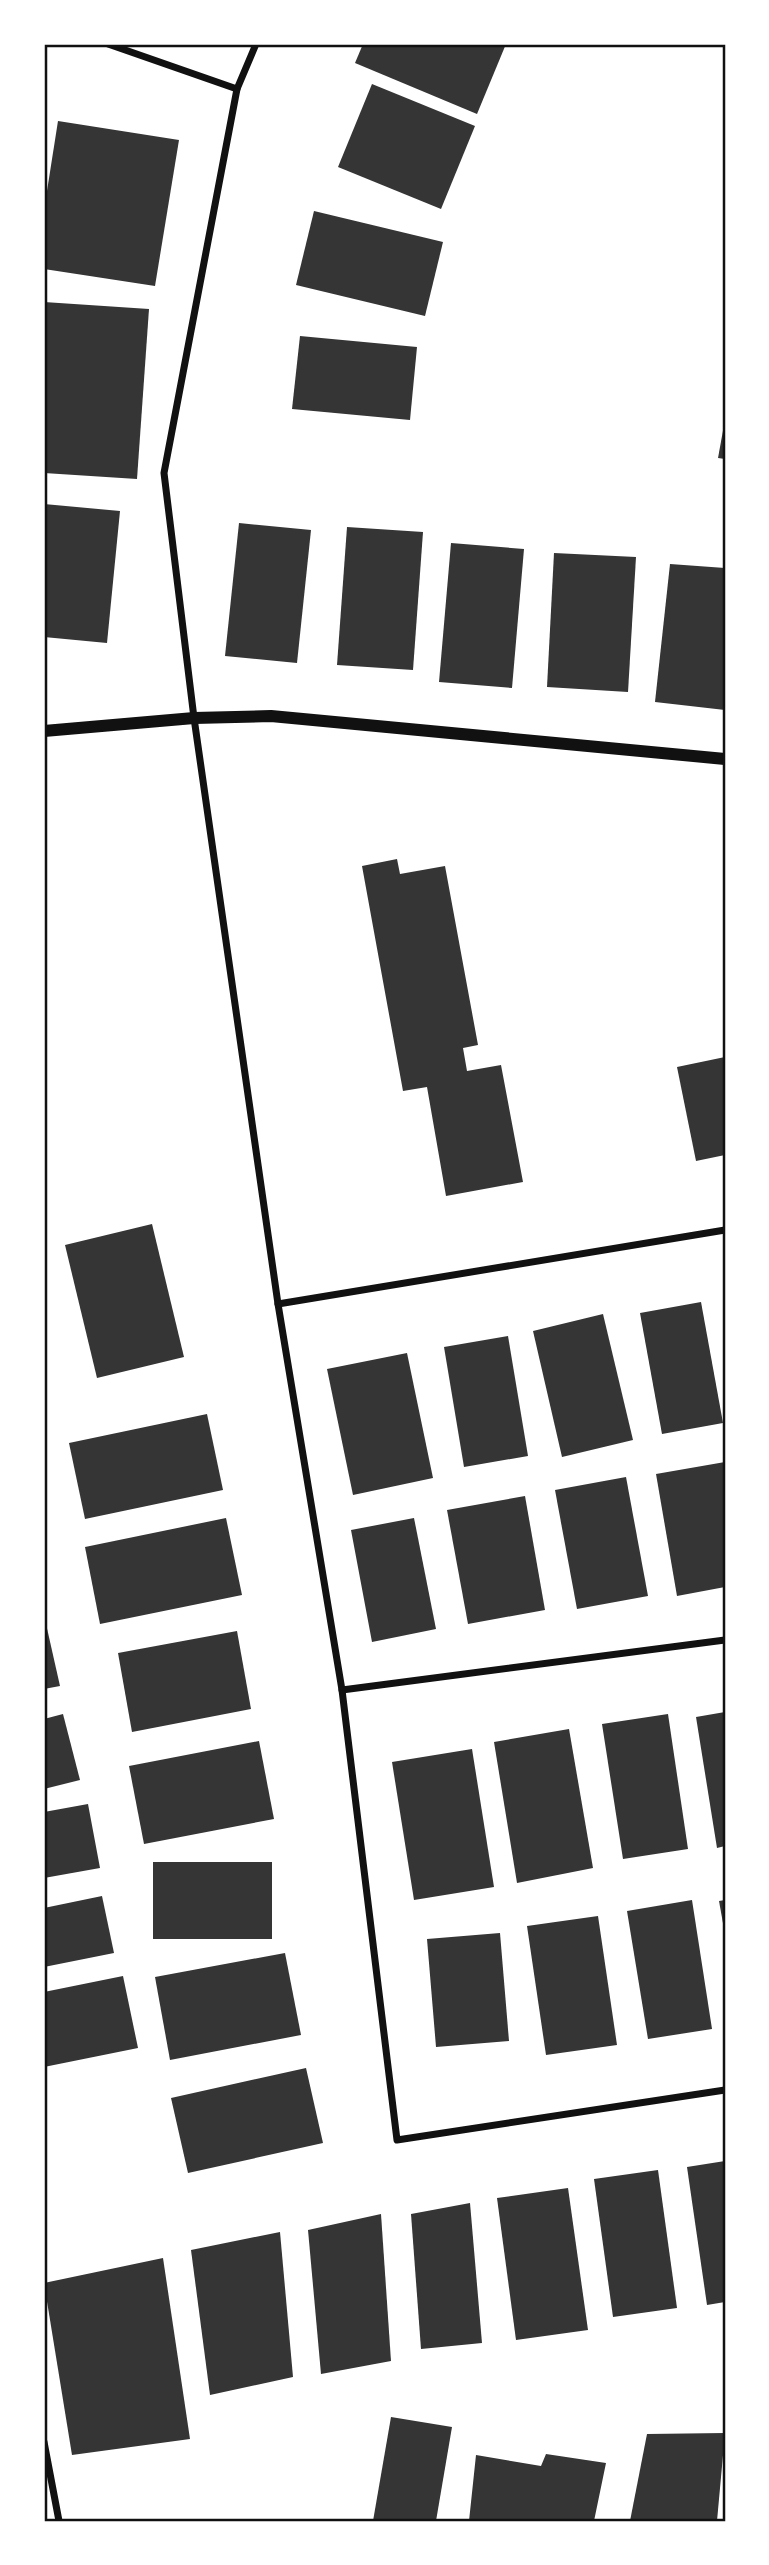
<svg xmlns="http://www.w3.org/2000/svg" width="769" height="2565" font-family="Figtree,sans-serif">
  <rect width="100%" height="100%" fill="#fff"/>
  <!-- building -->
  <g fill="#353535">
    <path d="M363,44H506L477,114L355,63Z"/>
    <path d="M372,84L475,126L441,209L338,167Z"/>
    <path d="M58,121L179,140L155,286L44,269V210Z"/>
    <path d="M314,211L443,242L425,316L296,285Z"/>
    <path d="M44,302L149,309L137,479L44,473Z"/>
    <path d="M300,336L417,347L410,420L292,409Z"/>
    <path d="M724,425L725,459L718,458Z"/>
    <path d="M44,504L120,511L107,643L44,637Z"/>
    <path d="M239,523L311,530L297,663L225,656Z"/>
    <path d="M347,527L423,532L413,670L337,665Z"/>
    <path d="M451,543L524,549L512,688L439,682Z"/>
    <path d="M554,553L636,557L628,692L547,687Z"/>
    <path d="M670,564L725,568V710L655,702Z"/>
    <path d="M397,859L400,874L445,866L478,1045L463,1048L467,1071L501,1065L523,1182L446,1196L427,1087L403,1091L362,866Z"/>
    <path d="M725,1057V1155L696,1161L677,1067Z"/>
    <path d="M152,1224L184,1357L97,1378L65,1245Z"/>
    <path d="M701,1302L723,1423L662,1434L640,1313Z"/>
    <path d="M603,1314L633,1440L562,1457L533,1331Z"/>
    <path d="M508,1336L528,1456L464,1467L444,1347Z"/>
    <path d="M407,1353L433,1478L353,1495L327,1369Z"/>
    <path d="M207,1414L223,1490L85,1519L69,1443Z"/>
    <path d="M725,1462V1587L677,1596L656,1474Z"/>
    <path d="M626,1477L648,1596L577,1609L555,1490Z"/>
    <path d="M525,1496L545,1610L468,1624L447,1510Z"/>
    <path d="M226,1518L242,1595L100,1624L85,1547Z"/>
    <path d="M414,1518L436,1629L372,1642L351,1530Z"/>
    <path d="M44,1615L60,1686L44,1689Z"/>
    <path d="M237,1631L251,1709L132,1732L118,1653Z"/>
    <path d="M725,1712V1846L717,1848L696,1717Z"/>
    <path d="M63,1714L80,1780L44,1789V1719Z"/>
    <path d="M668,1714L688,1849L623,1859L602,1724Z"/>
    <path d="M569,1729L593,1868L517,1883L494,1742Z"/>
    <path d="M259,1741L274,1819L144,1844L129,1766Z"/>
    <path d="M472,1749L494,1887L414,1900L392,1762Z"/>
    <path d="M88,1804L100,1868L44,1878V1812Z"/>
    <rect x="153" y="1862" width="119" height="77"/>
    <path d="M102,1896L114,1953L44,1967V1908Z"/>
    <path d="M692,1900L712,2029L648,2039L627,1911Z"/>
    <path d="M725,1900V1929H724L719,1901Z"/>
    <path d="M598,1916L617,2045L546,2055L527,1926Z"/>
    <path d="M500,1933L509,2041L436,2047L427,1939Z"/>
    <path d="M285,1953L301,2035L170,2060L155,1977Z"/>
    <path d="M123,1976L138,2048L44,2067V1992Z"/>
    <path d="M306,2068L323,2143L188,2173L171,2098Z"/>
    <path d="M725,2161V2302L707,2305L687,2167Z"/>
    <path d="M658,2170L677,2308L613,2317L594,2179Z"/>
    <path d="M568,2188L588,2330L516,2340L497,2198Z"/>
    <path d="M470,2203L482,2343L421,2349L411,2214Z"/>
    <path d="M381,2214L391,2361L321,2374L308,2230Z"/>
    <path d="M280,2232L293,2377L210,2395L191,2250Z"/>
    <path d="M163,2258L190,2439L72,2455L44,2283Z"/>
    <path d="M391,2417L452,2427L436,2521H373Z"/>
    <path d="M725,2433L717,2521H630L647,2434Z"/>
    <path d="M546,2454L606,2463L594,2521H469L476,2455L541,2466Z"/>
  </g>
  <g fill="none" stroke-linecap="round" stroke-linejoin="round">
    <!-- minor -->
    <g stroke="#111" stroke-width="7">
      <path d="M108,44L237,89"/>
      <path d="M256,44L237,89L164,473L194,718L278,1304L342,1690L397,2140L725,2090"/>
      <path d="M278,1304L725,1230"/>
      <path d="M342,1690L725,1640"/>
      <path d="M44,2442L59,2521"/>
    </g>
    <!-- tertiary -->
    <path stroke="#111" stroke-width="12" d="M44,731L194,718L271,716L725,759"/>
  </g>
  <!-- border -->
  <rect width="769" height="2565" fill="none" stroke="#ffffff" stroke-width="91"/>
  <rect x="46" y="46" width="678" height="2474" fill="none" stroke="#111" stroke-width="2.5"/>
</svg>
